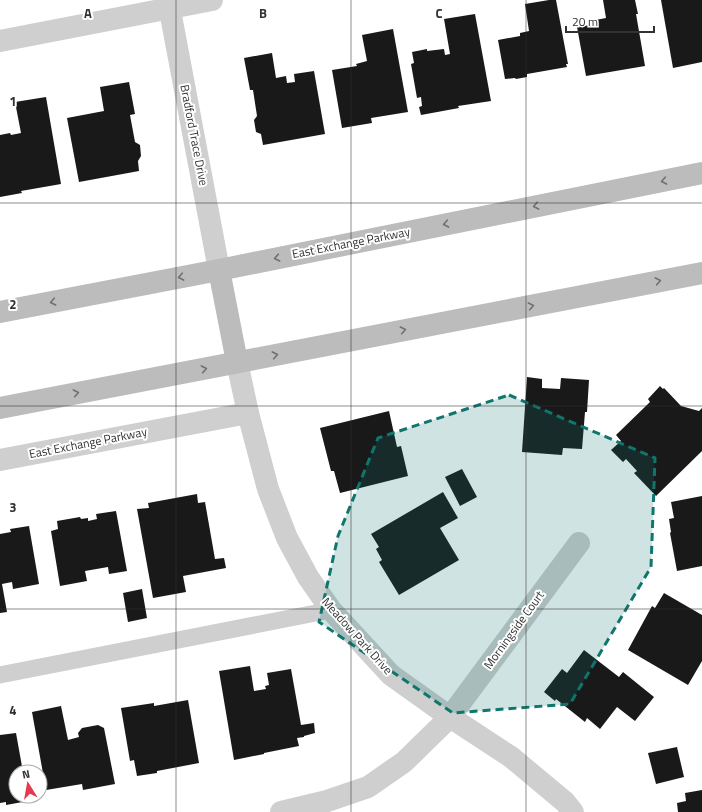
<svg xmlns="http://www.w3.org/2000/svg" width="702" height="812" font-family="'Titillium Web',sans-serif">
  <rect width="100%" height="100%" fill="#fff"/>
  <!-- building -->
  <g fill="#191919">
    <path d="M549,0H556L568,64H566L567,67L527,74V77L516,79L515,78L505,79L498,40L520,36V33L529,31L525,4Z"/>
    <path d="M603,0H635L638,14H636L645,66L586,76L577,27L591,25L590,21L606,18Z"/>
    <path d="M661,0H702V62L673,68Z"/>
    <path d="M475,14L491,101L458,106L459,108L421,115L419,107L422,106L421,97L417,98L411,64L414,63L412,52L427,49V51L444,49L445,55L450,54L444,19Z"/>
    <path d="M393,29L408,112L371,118L372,123L342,128L332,70L357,66L356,64L367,61L362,35Z"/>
    <path d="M272,53L276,78L286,76L287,83L295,82L294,74L314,71L325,134L263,145L261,134L256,132L254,120L257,116L253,90H250L244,58Z"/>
    <path d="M129,82L135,114L130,115L135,142L140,145L141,156L138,161L139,171L79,182L67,118L104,111L100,87Z"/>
    <path d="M46,97L61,184L21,191L22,193L0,197V135L10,133L11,135L21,133L15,102Z"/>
    <path d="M527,377L542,379V388L560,389L561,378L589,380L587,412H585L582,449L563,448L562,455L522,452Z"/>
    <path d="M660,386L663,389L664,388L681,406L699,411L702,408V451L656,496L634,473L637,471L626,459L623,462L611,450L621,441L616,435L650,402L648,399Z"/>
    <path d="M389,411L397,447L401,446L408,476L340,493L334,471H331L320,428Z"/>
    <path d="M462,469L477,497L460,506L445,477Z"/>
    <path d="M443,492L458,518L440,528L459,560L399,595L379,562L382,560L376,549L379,547L371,534Z"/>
    <path d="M197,494L198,503L205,502L215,559L224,558L226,568L183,576L186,592L153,598L137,509L149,508L148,503Z"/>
    <path d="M702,496V566L677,571L670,533L671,532L669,519L674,518L671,502Z"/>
    <path d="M116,511L127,571L109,574L108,567L85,571L87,581L60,586L51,531L58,529L57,521L80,517L81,519L88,518V521L97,519L96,514Z"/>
    <path d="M29,526L39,584L13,589L12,582L2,584L7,612L0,613V534L11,532L10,529Z"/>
    <path d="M142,589L147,618L128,622L123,593Z"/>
    <path d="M664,593L702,615V661L688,685L628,650L652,606L655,608Z"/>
    <path d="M584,650L619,677L623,672L654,697L635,721L617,707L600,729L587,718L585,722L556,699L555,701L544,692L562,669L567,673Z"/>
    <path d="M250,666L254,691L266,689L265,686L269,685L267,673L291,669L301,725L314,723L315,733L304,736V737L297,738L299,746L264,753V754L234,760L219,671Z"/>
    <path d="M188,700L199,763L157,771V773L137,776L134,760L130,761L121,708L154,703V706Z"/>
    <path d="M61,706L68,740L79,737L78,733L82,728L98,725L104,728L115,784L83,790L82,784L46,790L32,712Z"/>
    <path d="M16,733L23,772H16V796H27L28,801L6,805V802L0,803V735Z"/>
    <path d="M677,747L684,777L656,784L648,753Z"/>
    <path d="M702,790V812H678L677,803L686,801L685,793Z"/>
  </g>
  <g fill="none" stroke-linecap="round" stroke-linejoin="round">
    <!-- lane -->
    <path stroke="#cfcfcf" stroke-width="17" d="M0,675L331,610"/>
    <!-- street -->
    <g stroke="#cfcfcf" stroke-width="22">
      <path d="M168,0L219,270"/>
      <path d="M0,41L212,0"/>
      <path d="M237,362L248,413L268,489L287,538L308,577L331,610L391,675L450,717L511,757L565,802L573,812"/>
      <path d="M0,460L248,413"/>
      <path d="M281,812L327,801L368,787L404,762L450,717L579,543"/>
    </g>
    <!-- secondary -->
    <g stroke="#bcbcbc" stroke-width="22">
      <path d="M219,270L237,362"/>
      <path d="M0,312L219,270L702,173"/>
      <path d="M0,408L702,273"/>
    </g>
  </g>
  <!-- one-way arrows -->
  <defs><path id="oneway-chevron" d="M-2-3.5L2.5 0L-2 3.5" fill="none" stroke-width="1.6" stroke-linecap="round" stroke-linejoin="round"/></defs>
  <g stroke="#707070">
    <use href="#oneway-chevron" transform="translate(664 181) rotate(169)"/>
    <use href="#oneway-chevron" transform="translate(536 206) rotate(169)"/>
    <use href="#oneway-chevron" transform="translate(446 224) rotate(169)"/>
    <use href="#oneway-chevron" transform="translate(277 258) rotate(169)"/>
    <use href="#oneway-chevron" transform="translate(181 277) rotate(169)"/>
    <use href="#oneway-chevron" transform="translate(658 281) rotate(-11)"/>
    <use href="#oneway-chevron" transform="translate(53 302) rotate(169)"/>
    <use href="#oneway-chevron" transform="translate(531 306) rotate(-11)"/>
    <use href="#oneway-chevron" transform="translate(403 330) rotate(-11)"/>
    <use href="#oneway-chevron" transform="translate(275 355) rotate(-11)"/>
    <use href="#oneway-chevron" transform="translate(204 369) rotate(-11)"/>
    <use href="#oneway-chevron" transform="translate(76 393) rotate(-11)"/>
  </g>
  <!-- marked area -->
  <path fill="#0f766e" fill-opacity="0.2" stroke="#0f766e" stroke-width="3" stroke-dasharray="8 5" stroke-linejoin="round" d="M509,395L655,458L651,567L570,704L453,713L319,622L338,536L378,438Z"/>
  <!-- grid -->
  <path fill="none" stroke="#323232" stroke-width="1" stroke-opacity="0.55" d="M176,0V812M351,0V812M526,0V812M0,203H702M0,406H702M0,609H702"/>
  <g text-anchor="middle" stroke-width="4" stroke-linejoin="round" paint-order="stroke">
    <!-- street labels -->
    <g font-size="12" fill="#323232" stroke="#fff">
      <text transform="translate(194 135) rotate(79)" y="4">Bradford Trace Drive</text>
      <text transform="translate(351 243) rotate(-11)" y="4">East Exchange Parkway</text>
      <text transform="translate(88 443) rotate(-11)" y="4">East Exchange Parkway</text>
      <text transform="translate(514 630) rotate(-54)" y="4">Morningside Court</text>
      <text transform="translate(357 636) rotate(48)" y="4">Meadow Park Drive</text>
    </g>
  </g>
  <g font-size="13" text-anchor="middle" font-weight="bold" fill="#323232" stroke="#fff" stroke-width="4" stroke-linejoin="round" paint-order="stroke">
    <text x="88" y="18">A</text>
    <text x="263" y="18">B</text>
    <text x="439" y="18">C</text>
    <text x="13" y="106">1</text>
    <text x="13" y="309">2</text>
    <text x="13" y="512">3</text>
    <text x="13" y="715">4</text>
  </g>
  <!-- north arrow -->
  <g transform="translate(28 784) rotate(349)"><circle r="19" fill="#ffffff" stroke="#adadad"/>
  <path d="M0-3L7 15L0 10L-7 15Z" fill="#e43951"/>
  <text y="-6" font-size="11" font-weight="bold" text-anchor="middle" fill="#323232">N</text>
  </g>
  <!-- scale -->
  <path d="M566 26v6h88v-6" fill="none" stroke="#323232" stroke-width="2"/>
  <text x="572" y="26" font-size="12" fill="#323232" stroke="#ffffff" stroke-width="3" paint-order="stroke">20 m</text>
</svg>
